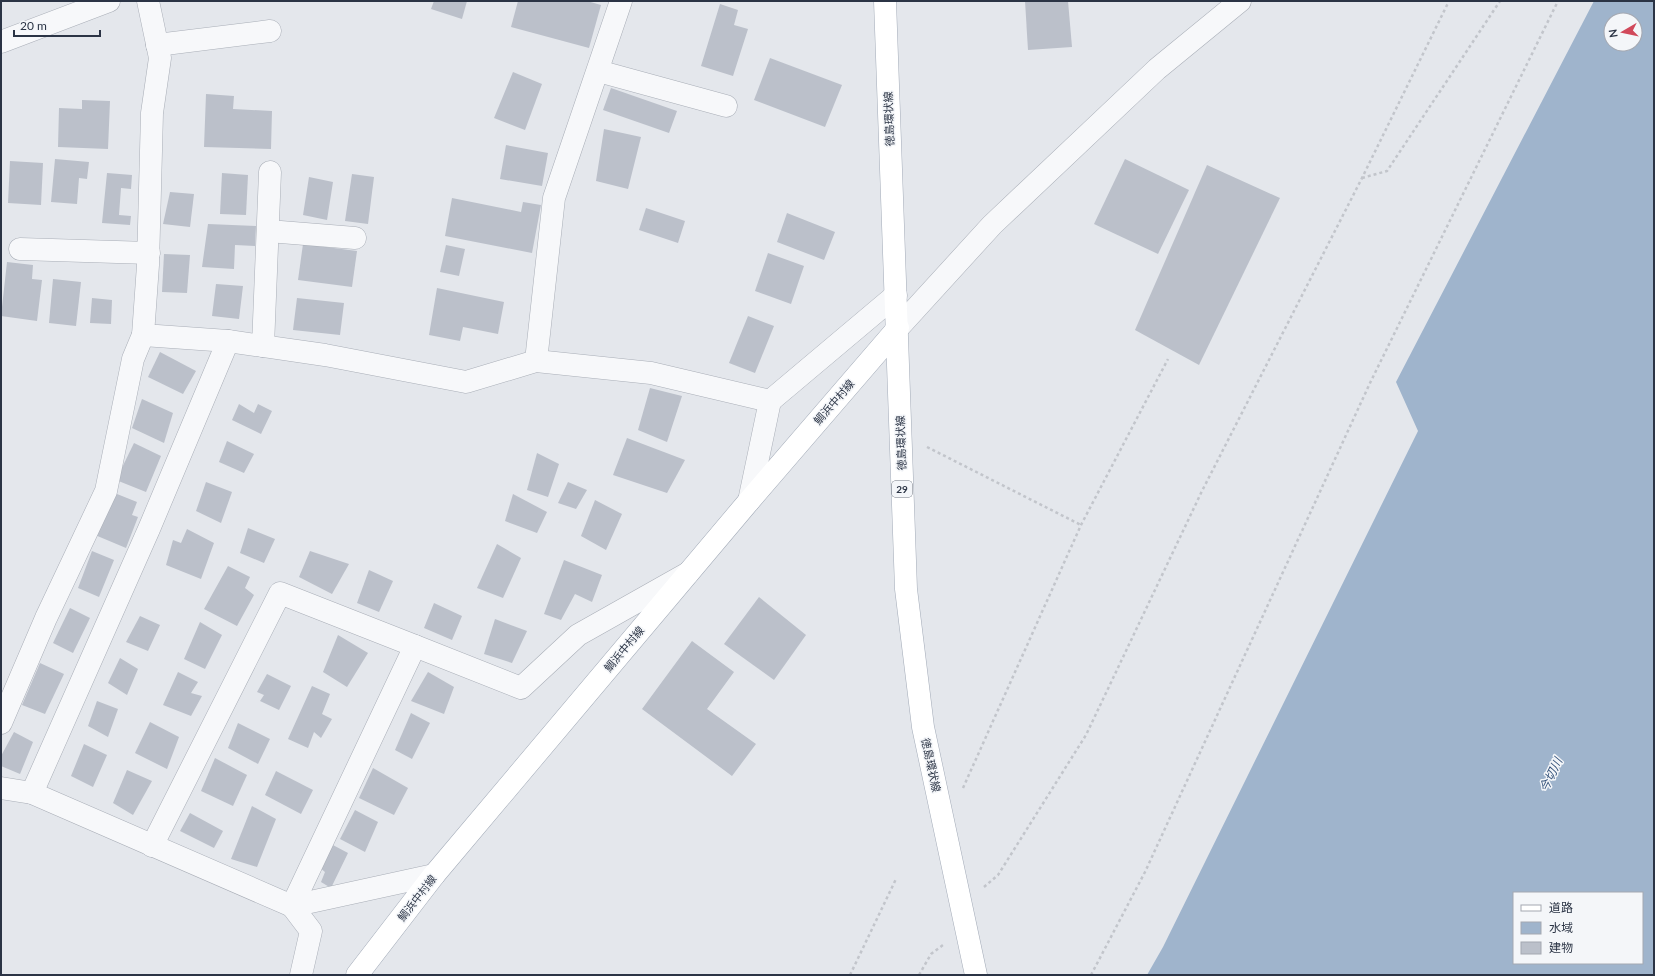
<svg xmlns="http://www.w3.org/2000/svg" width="1655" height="976" font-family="Lato,'Noto Sans JP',sans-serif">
  <rect width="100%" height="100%" fill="#e4e7ec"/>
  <!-- water -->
  <path fill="#9fb4cc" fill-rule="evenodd" d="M1594,1H1654V975H1147L1163,947L1418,431L1396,382ZM1611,20H1635V44H1611ZM1514,893H1642V963H1514Z"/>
  <!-- building -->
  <g fill="#bbc0ca">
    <path d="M434,1H467L462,19L431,9Z"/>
    <path d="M518,1H587L601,5L589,48L511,27Z"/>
    <path d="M1025,1H1068L1072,47L1028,50Z"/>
    <path d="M720,4L738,10L734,25L748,29L733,76L701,66Z"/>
    <path d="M770,58L842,85L825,127L754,100Z"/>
    <path d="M513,72L542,84L525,130L494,118Z"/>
    <path d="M611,88L677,111L669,133L603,110Z"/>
    <path d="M206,94L234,96L233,109L272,111L271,149L204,147Z"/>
    <path d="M82,100L110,101L108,149L58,147L59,108L82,109Z"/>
    <path d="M604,129L641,137L628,189L596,181Z"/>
    <path d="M506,145L548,153L542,186L500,179Z"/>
    <path d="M55,159L89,162L87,179L79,178L77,204L51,202Z"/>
    <path d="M1125,159L1189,190L1158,254L1094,224Z"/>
    <path d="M10,161L43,163L41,205L8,203Z"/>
    <path d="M1207,165L1280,198L1199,365L1135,330Z"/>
    <path d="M107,173L132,175L131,189L121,188L119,215L131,216L130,225L102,223Z"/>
    <path d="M222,173L248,175L246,215L220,214Z"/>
    <path d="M352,174L374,177L368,224L345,221Z"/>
    <path d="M309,177L333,182L327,220L303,215Z"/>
    <path d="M170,192L194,194L190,227L163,224Z"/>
    <path d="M452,198L521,212L523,202L541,205L532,253L445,236Z"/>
    <path d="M646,208L685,221L678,243L639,230Z"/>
    <path d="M787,213L835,232L824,260L777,242Z"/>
    <path d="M208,224L256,226L255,246L235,245L234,269L202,267Z"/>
    <path d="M303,244L357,251L352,287L298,280Z"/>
    <path d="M446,245L465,249L459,276L440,272Z"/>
    <path d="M768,253L804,266L791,304L755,291Z"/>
    <path d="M164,254L190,255L187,293L162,292Z"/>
    <path d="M7,262L33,265L32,279L42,280L37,321L1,316Z"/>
    <path d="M53,279L81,282L76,326L49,323Z"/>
    <path d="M216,284L243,286L239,319L212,316Z"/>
    <path d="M437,288L504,302L498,334L463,327L460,341L429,335Z"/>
    <path d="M92,298L112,300L111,324L90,323Z"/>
    <path d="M297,298L344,303L340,335L293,330Z"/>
    <path d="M748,316L774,326L755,373L729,363Z"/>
    <path d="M160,352L196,371L183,394L148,377Z"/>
    <path d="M650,388L682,396L667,442L638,430Z"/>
    <path d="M142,399L173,413L164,443L132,428Z"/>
    <path d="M239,404L254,413L258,404L272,411L261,434L232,420Z"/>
    <path d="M627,438L685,460L667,493L613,475Z"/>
    <path d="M227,441L254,454L244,473L219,462Z"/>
    <path d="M134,443L161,456L146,492L116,480Z"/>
    <path d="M537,453L559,464L548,497L527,490Z"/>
    <path d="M206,482L232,492L221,523L196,511Z"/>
    <path d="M568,482L587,490L576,509L558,503Z"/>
    <path d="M112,492L137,502L132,515L138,517L126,548L95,535Z"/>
    <path d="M513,494L547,512L537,533L505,521Z"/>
    <path d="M595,500L622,514L606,550L581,536Z"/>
    <path d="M248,528L275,539L264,563L240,553Z"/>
    <path d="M187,529L214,543L201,579L166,565L173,540L181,543Z"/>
    <path d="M497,544L521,558L503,598L477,588Z"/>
    <path d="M92,551L114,560L99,597L78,588Z"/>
    <path d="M310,551L349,564L332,594L299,577Z"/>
    <path d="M564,560L602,575L592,602L575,594L561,620L544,614Z"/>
    <path d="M228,566L250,577L245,588L254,595L237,626L204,609Z"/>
    <path d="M369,570L393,581L379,612L357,603Z"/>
    <path d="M759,597L806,635L774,680L724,644Z"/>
    <path d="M434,603L462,616L452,640L424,628Z"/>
    <path d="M70,608L90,618L73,653L53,643Z"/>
    <path d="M140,616L160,625L148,651L126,642Z"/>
    <path d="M495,619L527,631L512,663L484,654Z"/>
    <path d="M200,622L222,635L205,669L184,659Z"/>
    <path d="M338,635L368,653L347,687L323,672Z"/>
    <path d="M692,641L734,672L707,709L756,744L732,776L642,709Z"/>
    <path d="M120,658L138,669L127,695L108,683Z"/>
    <path d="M40,663L64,674L45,714L22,705Z"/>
    <path d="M178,672L198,682L191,693L202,696L191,716L163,705Z"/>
    <path d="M428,672L454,687L444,714L411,701Z"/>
    <path d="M267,674L291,686L279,710L260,701L264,695L257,692Z"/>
    <path d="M312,686L330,694L322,714L332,719L321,738L314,732L308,748L288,739Z"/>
    <path d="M97,701L118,709L108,737L88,726Z"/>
    <path d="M411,713L430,723L412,759L395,750Z"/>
    <path d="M150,722L179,737L167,769L135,753Z"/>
    <path d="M238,723L270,739L258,764L228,748Z"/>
    <path d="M14,732L33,742L20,774L1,766V756Z"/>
    <path d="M84,744L107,755L93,787L71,776Z"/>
    <path d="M215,758L247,775L233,806L201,791Z"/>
    <path d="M373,768L408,788L394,815L359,798Z"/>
    <path d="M127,770L152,781L133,815L113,803Z"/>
    <path d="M276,771L313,790L301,814L265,795Z"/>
    <path d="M252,806L276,819L257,867L231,859Z"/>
    <path d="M355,810L378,822L365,852L340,839Z"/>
    <path d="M190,813L223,831L214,848L180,831Z"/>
    <path d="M331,844L348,853L331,888L321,882L325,872L319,867Z"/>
  </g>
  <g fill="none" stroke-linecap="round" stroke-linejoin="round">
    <!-- minor casing -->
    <g stroke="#a9aeb7" stroke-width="23">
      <g id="minor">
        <path d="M148,1L160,58L152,113L148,265L143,335L228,341L325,355L466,382L536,361L651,373L770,401L749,501"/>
        <path d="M1,42L109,1"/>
        <path d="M157,45L270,31"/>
        <path d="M598,71L726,106"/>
        <path d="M268,231L355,238"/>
        <path d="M20,249L149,253"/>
        <path d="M898,328L992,225L1157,69L1240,1"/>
        <path d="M263,346L270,172"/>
        <path d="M536,361L554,198L621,1"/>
        <path d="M770,401L896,295"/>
        <path d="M415,646L521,688L578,635L688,573"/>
        <path d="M1,723L46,618L106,491L133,359L143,335"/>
        <path d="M1,788L32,793L292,906L434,875"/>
        <path d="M32,793L149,529L228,341"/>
        <path d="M152,846L280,593L415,646L292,906L311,931L301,975"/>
      </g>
    </g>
    <!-- major casing -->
    <g stroke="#a3abb8" stroke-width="23">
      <g id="major">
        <path d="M885,1L906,589L923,727L976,975"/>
        <path d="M357,975L434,875L749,501L898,328"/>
      </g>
    </g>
    <!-- path -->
    <g stroke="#c2c5cb" stroke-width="2.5" stroke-dasharray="3 3" stroke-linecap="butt">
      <path d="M1362,178L1387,171L1500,1"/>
      <path d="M927,447L1081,525"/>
      <path d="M963,788L1081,525L1168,359"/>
      <path d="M984,887L998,875L1086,735L1202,491L1362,178L1449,1"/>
      <path d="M850,975L896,879"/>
      <path d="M919,975L931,954L943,945"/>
      <path d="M1091,975L1145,872L1370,383L1558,1"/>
    </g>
    <!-- minor -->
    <use href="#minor" stroke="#f7f8fa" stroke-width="22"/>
    <!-- major -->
    <use href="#major" stroke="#fff" stroke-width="22"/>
  </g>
  <g text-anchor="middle" stroke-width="3" stroke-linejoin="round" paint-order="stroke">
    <!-- shield labels -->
    <rect fill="#f4f6f9" stroke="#676e7b" stroke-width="1" x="892" y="481" width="20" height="16" rx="3"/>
    <g font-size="10" font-weight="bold" fill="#2b3445">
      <text x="902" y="493">29</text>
    </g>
    <!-- street labels -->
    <g font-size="11" fill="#2b3445" stroke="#f4f6f9">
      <text transform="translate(889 119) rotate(-92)" y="4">徳島環状線</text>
      <text transform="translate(834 402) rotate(-49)" y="4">鯛浜中村線</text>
      <text transform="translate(901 443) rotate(-92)" y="4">徳島環状線</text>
      <text transform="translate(624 649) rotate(-50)" y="4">鯛浜中村線</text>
      <text transform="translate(931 765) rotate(78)" y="4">徳島環状線</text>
      <text transform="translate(417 898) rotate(-52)" y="4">鯛浜中村線</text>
    </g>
    <!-- water labels -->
    <g font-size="12" font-style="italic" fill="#34527a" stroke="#f4f6f9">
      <text transform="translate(1551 775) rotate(-64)" y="4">今切川</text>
    </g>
  </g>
  <!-- border -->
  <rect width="1655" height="976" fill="none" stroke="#2b3445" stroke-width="4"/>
  <!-- legend -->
  <rect x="1513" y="892" width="130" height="72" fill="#f4f6f9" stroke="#a4a8b1"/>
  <rect x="1521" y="905" width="20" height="6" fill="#ffffff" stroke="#a4a8b1"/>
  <text x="1549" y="912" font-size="12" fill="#2b3445">道路</text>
  <rect x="1521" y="922" width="20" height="12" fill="#9fb4cc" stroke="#a4a8b1"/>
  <text x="1549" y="932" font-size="12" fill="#2b3445">水域</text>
  <rect x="1521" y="942" width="20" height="12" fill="#bbc0ca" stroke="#a4a8b1"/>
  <text x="1549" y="952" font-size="12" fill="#2b3445">建物</text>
  <!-- north arrow -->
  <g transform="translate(1623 32) rotate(261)"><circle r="19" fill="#f4f6f9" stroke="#a4a8b1"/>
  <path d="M0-3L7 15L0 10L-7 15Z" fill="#d1495b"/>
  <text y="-6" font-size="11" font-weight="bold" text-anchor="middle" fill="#2b3445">N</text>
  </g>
  <!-- scale -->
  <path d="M14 30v6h86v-6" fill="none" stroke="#2b3445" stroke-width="2"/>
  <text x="20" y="30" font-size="12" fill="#2b3445" stroke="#f4f6f9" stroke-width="3" paint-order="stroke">20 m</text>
</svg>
